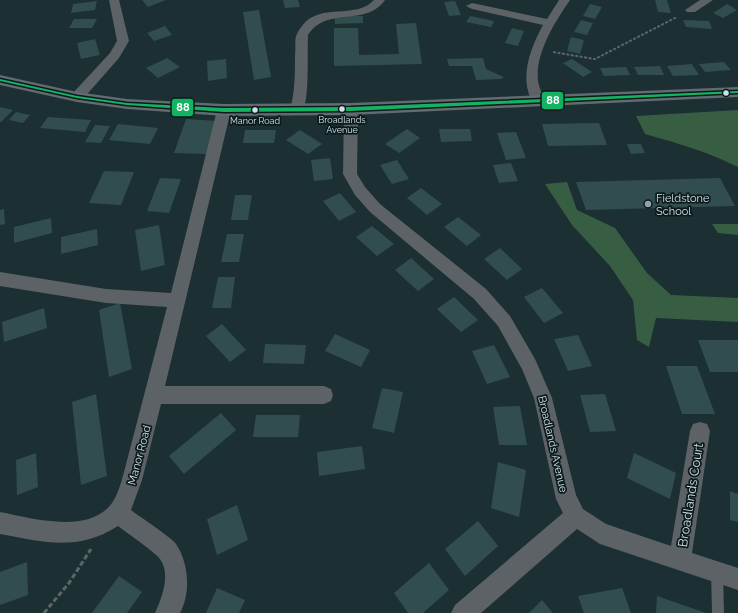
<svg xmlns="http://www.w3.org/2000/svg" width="738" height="613" font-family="Raleway,sans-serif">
  <rect width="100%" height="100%" fill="#1c2f33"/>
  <!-- green -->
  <g fill="#375e43">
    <path d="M738,110V167C708,152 677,143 645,134L636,116Z"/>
    <path d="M567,182L577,210L615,228L647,273L671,295L738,298V322L656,318L649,347L637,340L633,300L610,266L572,225L545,184Z"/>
    <path d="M712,224H738V235L718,233Z"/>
  </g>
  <!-- building -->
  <g fill="#324d4d">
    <path d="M142,0H166L148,7Z"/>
    <path d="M283,0H298L300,7L285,8Z"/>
    <path d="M655,0H667L671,13L658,12Z"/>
    <path d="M97,1L95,10L71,13L73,4Z"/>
    <path d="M455,1L461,15L449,16L444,2Z"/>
    <path d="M590,4L602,7L595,19L583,16Z"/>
    <path d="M727,4L737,10L723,18L713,13Z"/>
    <path d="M259,10L271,77L254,80L243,12Z"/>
    <path d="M335,16H363V23L335,24Z"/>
    <path d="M470,16L494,21L491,27L466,22Z"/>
    <path d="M74,19H97L92,28H69Z"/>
    <path d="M581,20L593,23L587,35L574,32Z"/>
    <path d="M683,20L709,21L712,29L686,27Z"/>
    <path d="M416,23L422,64L334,66V28H358L359,55L399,54L396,24Z"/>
    <path d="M165,26L172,35L154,41L147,33Z"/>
    <path d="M512,28L524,31L518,46L505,43Z"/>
    <path d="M571,37L584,40L580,54L567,51Z"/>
    <path d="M95,39L100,55L81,59L77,43Z"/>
    <path d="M167,58L180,67L158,78L146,68Z"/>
    <path d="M483,58L486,69L504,77L501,79L476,80L472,66H449L447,59Z"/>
    <path d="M226,59L227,78L208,81L207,61Z"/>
    <path d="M572,59L592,72L583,77L563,63Z"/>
    <path d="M724,62L731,70L705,72L699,64Z"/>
    <path d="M692,64L699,75L673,76L667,66Z"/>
    <path d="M660,66L664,75H638L634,67Z"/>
    <path d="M626,67L630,75L604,76L600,68Z"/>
    <path d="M0,107L13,110L1,122H0Z"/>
    <path d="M16,112L30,115L23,123L9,120Z"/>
    <path d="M48,117L91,120L85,132L40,128Z"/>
    <path d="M186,119L217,121L206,154L174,153Z"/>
    <path d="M599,123L607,145L548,146L542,124Z"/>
    <path d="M118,124L158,128L150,144L109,140Z"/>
    <path d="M95,125L110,126L101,143L85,142Z"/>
    <path d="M407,129L420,138L399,153L385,144Z"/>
    <path d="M439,129H470L472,141L441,142Z"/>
    <path d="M245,130H276L274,143H243Z"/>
    <path d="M300,130L322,144L308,154L286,140Z"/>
    <path d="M516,132L526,158L506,160L497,133Z"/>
    <path d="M627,144H641L645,153L631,154Z"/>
    <path d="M330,158L333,179L314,181L311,160Z"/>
    <path d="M397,160L409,179L392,184L380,165Z"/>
    <path d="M511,163L518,181L499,183L493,165Z"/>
    <path d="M104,171L134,172L121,205L89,203Z"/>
    <path d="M160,178L181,179L169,213L147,211Z"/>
    <path d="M720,178L735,206L586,210L576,182Z"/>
    <path d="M421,188L442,204L427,215L407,198Z"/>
    <path d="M340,193L356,212L339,221L323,201Z"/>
    <path d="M235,195H252L248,220H231Z"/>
    <path d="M4,209L5,224L0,225V210Z"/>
    <path d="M458,217L481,235L467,246L444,227Z"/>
    <path d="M51,218L52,233L14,243V227Z"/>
    <path d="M159,225L165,265L141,271L135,230Z"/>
    <path d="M372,226L394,244L377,256L356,237Z"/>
    <path d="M97,229L98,245L61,254V237Z"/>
    <path d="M227,234H244L239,262H221Z"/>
    <path d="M500,248L522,269L507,280L484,259Z"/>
    <path d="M411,258L434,279L418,291L395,270Z"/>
    <path d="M218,277H235L231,308H212Z"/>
    <path d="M542,288L563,313L544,323L524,297Z"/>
    <path d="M454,297L478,320L461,332L437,309Z"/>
    <path d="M120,303L132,369L109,377L99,310Z"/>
    <path d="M44,308L47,328L4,342L2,322Z"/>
    <path d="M222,324L246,350L230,362L206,336Z"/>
    <path d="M335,334L370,350L361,367L325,351Z"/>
    <path d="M578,335L592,366L568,371L554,339Z"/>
    <path d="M698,340H738V372H710Z"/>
    <path d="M265,344L306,345L304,364L263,363Z"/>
    <path d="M494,345L510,377L487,384L472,351Z"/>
    <path d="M666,366H697L715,414H682Z"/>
    <path d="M382,388L403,392L394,433L372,428Z"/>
    <path d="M96,394L107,476L81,485L72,402Z"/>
    <path d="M605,394L616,431L590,432L580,395Z"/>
    <path d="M520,406L527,445H499L493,407Z"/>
    <path d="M221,413L236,430L184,474L169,456Z"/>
    <path d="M256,415H300L298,437H253Z"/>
    <path d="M362,446L365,469L319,476L317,452Z"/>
    <path d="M36,453L38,487L17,495L16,460Z"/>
    <path d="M634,453L676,473L670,499L627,478Z"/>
    <path d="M498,462L526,470L519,517L491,508Z"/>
    <path d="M730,491L738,494V522L730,520Z"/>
    <path d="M237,505L248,540L217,555L207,519Z"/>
    <path d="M478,521L498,546L465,576L445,549Z"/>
    <path d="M27,562L28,595L0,605V572Z"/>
    <path d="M429,563L449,590L423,613H408L394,593Z"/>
    <path d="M119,576L142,592L127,613H92Z"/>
    <path d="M217,588L245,600L239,613H206Z"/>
    <path d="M622,588L631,613H584L578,596Z"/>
    <path d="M657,596L706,613H656Z"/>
    <path d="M542,600L553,613H529Z"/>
  </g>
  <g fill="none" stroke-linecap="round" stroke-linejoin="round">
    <!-- path-far1 -->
    <path stroke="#5c6568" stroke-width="2" stroke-dasharray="3 1.5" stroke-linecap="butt" d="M553,52L595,59L677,17"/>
    <!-- path -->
    <path stroke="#5c6568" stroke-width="3" stroke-dasharray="5 2.5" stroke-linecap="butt" d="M44,613L69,583L91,549"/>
    <!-- service -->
    <path fill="#5c6265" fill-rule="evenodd" d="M717,566L721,568L723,572L724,613H712L711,572L713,568Z"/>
    <!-- minor -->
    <g fill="#5c6265" fill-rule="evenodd">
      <path d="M109,0H119L129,41L119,58L82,100H72L71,97L72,94L110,53L117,41Z"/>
      <path d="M374,0H385C365,28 328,5 308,35C307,53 310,99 302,113H292L290,110C295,92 295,74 295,55C296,49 294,39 297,34C298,31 300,29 302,26C319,2 356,20 374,0Z"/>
      <path d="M559,0H570C555,22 535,53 538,81C539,88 543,95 545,102L544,105H534C518,79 530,49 543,25L472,9L466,6L472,3L547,19Z"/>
      <path d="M700,0H713L695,12H687L685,10Z"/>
      <path d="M351,105L356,106L358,109L357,174L365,187L380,204L486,289L510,316L535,359L552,398L576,495L583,509L606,524L671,546L690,431L693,424L700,422L707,424L710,431L692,553L738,568V590L600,544L577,529L481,613H451L455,605L563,513L556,499L534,398L522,369L498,326L474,299L370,212L355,195L343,174L344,109L346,106Z"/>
      <path d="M224,106L229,107L231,110L165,386H324L331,389L333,395L331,401L324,404H161L142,480L131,510C140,517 171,537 176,544C189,563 191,593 180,613H155C162,598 171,574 160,559C155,552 127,533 118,526C78,552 43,542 0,534V512C31,518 89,535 112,503C118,494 121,483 124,472L167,307L106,303L0,286V272L106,289L171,293L217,110L219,107Z"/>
    </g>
    <!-- primary -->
    <path fill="#626b6f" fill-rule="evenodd" d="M0,75L77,92L127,99L224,104L351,103L738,87V97L351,115L224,116L127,109L77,102L0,85Z"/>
    <!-- bus-1 casing -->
    <g stroke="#0c1a1e" stroke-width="3">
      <path id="bus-1" d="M0,79L77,96L127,103L224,108L351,107L738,91V93L351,111L224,112L127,105L77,98L0,81Z"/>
    </g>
    <!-- bus-1 -->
    <use href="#bus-1" fill="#13b361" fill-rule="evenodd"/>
  </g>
  <!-- markers -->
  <g fill="#cfe1e6" stroke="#0c1a1e" stroke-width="1.5">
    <circle cx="726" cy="93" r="3.5"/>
    <circle cx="342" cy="109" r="3.5"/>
    <circle cx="255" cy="110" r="3.5"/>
  </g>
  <circle fill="#90a3a7" stroke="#0c1a1e" stroke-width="1.5" cx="648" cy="204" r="4"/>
  <g text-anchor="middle" stroke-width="3.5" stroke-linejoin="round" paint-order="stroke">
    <!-- far-bus labels -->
    <g font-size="9" fill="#cfe1e6" stroke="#0c1a1e">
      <text x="342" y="123">Broadlands<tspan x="342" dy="10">Avenue</tspan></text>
      <text x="255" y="124">Manor Road</text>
    </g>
    <!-- poi labels -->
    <g font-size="11" fill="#cfe1e6" stroke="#0c1a1e" text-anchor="start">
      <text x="656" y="202">Fieldstone<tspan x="656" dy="13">School</tspan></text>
    </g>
    <!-- street labels -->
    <g font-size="11" fill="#cfe1e6" stroke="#0c1a1e">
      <text transform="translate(553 444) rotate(77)" y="4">Broadlands Avenue</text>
      <text transform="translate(139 455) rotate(-75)" y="4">Manor Road</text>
    </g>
    <!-- near-street labels -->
    <g font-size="13" fill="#cfe1e6" stroke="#0c1a1e">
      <text transform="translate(690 495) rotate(-81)" y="5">Broadlands Court</text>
    </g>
  </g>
  <g stroke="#0c1a1e" stroke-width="1.5">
    <rect x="541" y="91" width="23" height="19" rx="4" fill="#13b361"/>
    <rect x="171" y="98" width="23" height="19" rx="4" fill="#13b361"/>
  </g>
  <g font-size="11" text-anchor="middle" font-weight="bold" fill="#fff">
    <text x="553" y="104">88</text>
    <text x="183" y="111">88</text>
  </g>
</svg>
